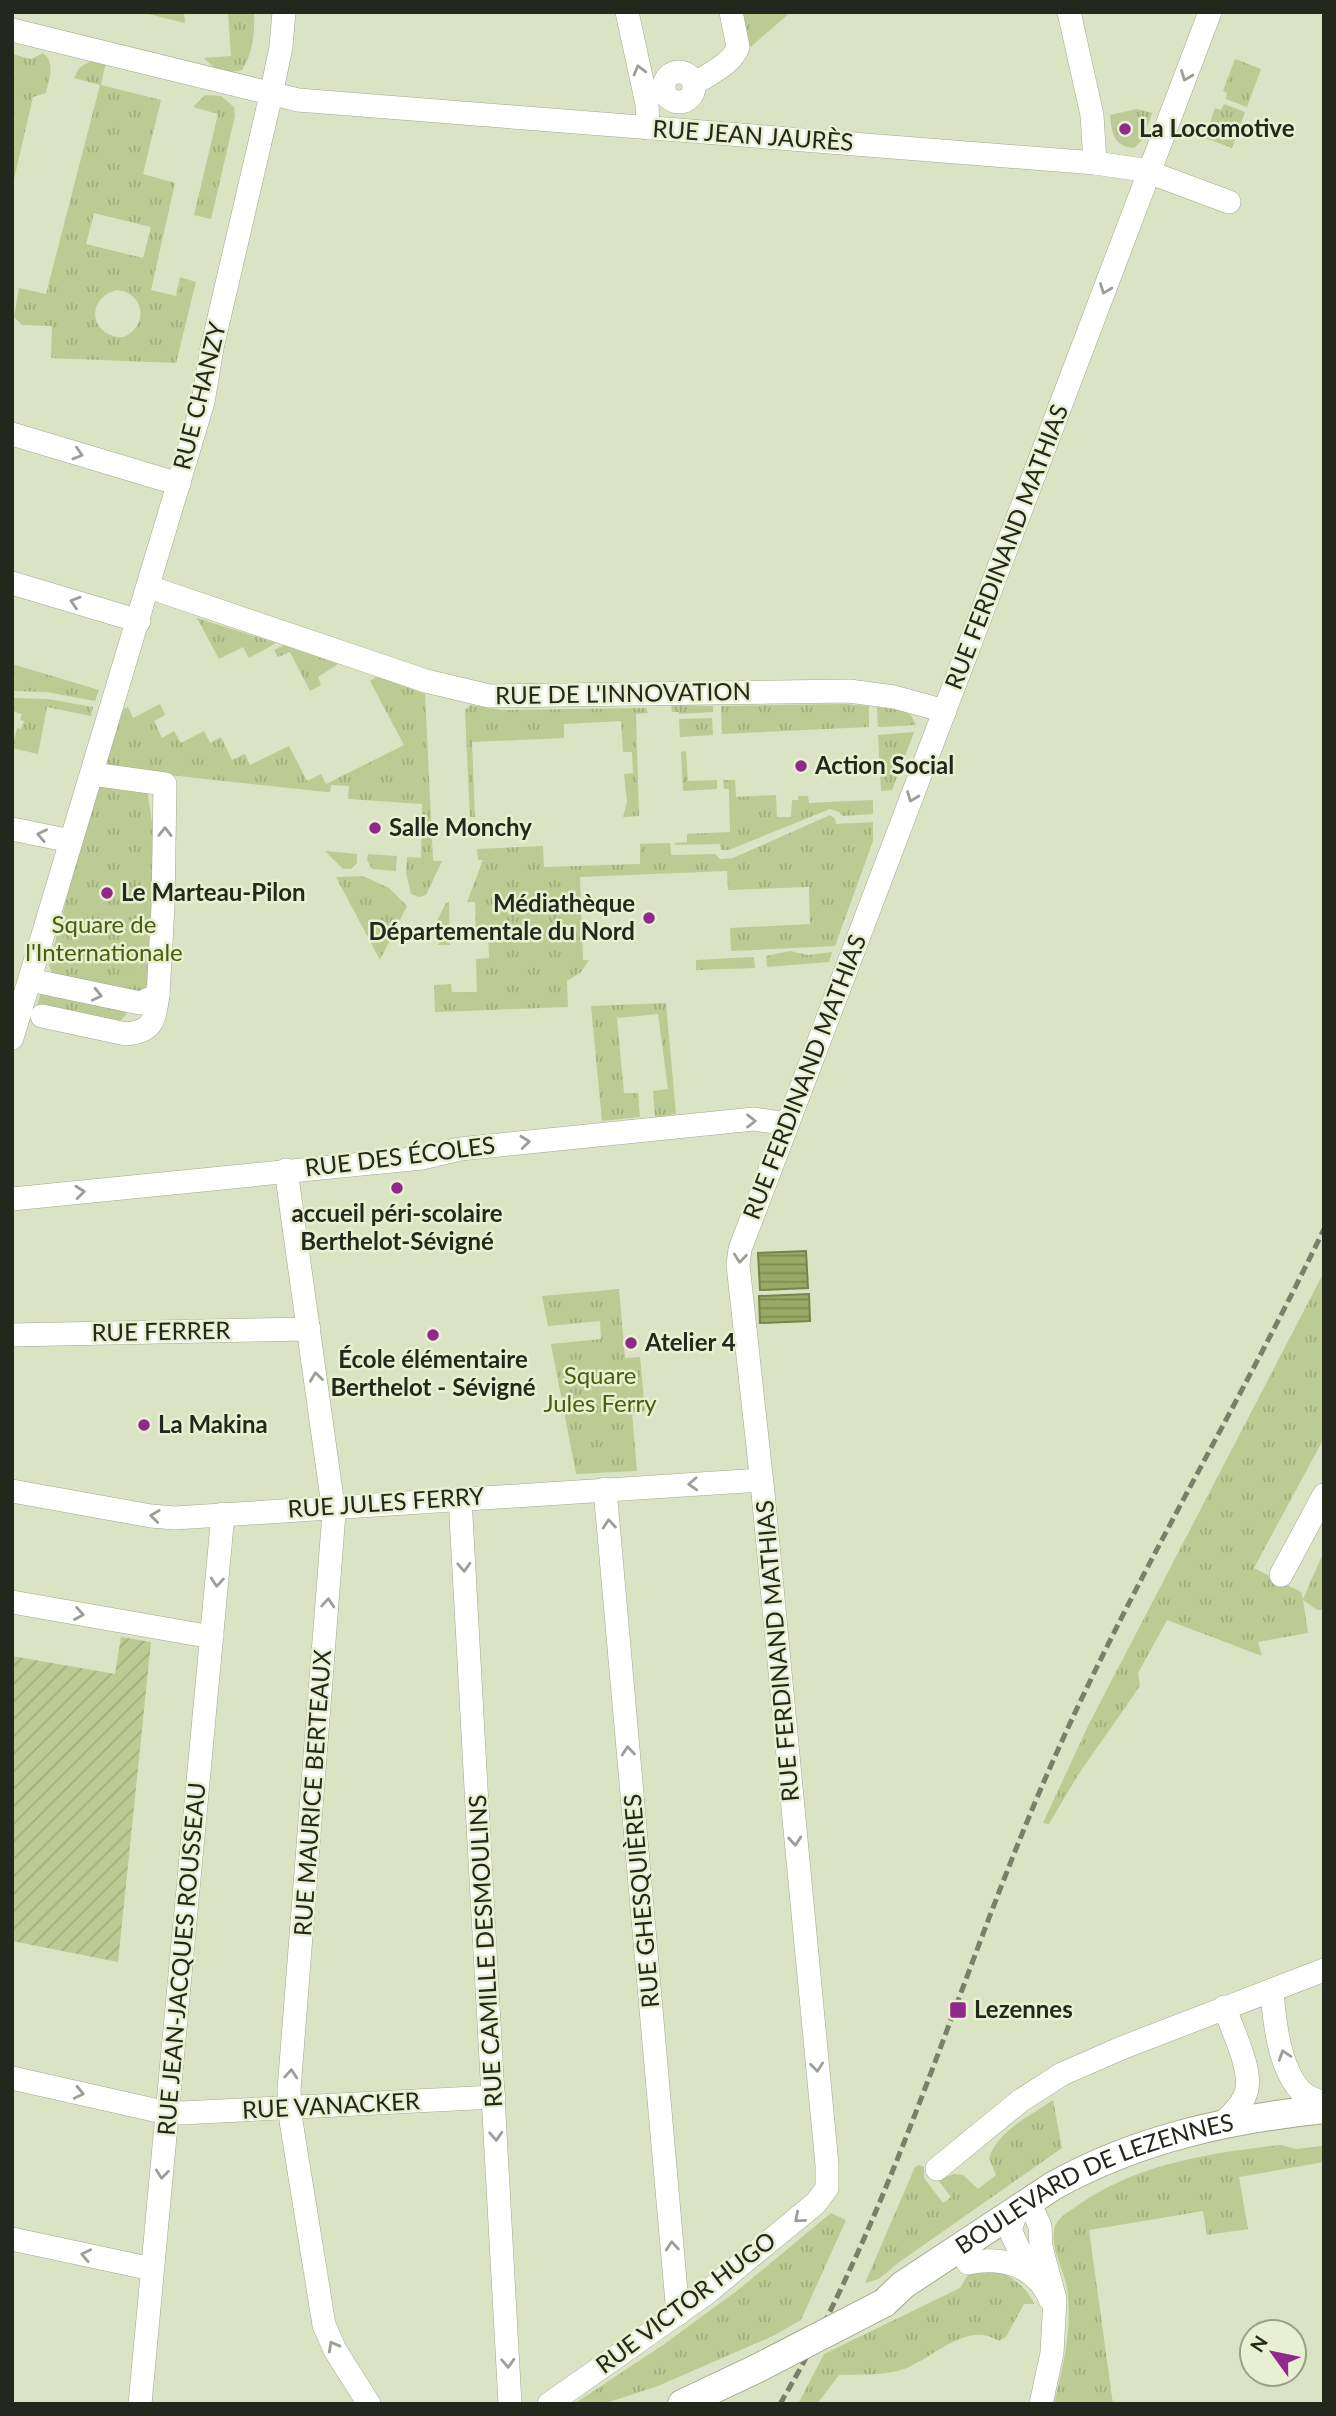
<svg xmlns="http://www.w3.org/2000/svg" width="1336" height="2416" font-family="Lato,sans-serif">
  <defs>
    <pattern id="grass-tufts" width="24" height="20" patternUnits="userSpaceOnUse" patternTransform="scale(1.75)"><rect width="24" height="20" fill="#bcca93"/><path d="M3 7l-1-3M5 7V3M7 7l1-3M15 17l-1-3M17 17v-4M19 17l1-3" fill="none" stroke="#a1ae7e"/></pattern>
    <pattern id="garden-furrows" width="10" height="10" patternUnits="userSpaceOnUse" patternTransform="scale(1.75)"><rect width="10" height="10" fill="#bcca93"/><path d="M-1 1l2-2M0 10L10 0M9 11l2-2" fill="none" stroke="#a1ae7e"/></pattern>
    <pattern id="water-rules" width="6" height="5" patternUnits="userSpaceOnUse" patternTransform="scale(1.75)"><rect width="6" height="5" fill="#99aa65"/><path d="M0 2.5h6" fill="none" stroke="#7d8a52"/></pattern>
  </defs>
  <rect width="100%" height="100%" fill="#dae3c3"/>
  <!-- grass -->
  <g fill="url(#grass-tufts)" fill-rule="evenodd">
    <path d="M140,12H184L185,23Z"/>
    <path d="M228,12H254C255,33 253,53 242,70C226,74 216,71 204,58L231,56Z"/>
    <path d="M738,12H791L747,50Z"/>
    <path d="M43,53C56,63 49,79 46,93L33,97L12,188V54L31,59Z"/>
    <path d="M1235,59L1261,69L1247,107L1226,99L1227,93L1223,91Z"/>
    <path d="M92,60L106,62L101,85L161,100L143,174L175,183L151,290L176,296L180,277L196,282L176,363L51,358L52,326L22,325L14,317L19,288L46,294L100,85L74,78L79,68ZM94,213L151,227L143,258L86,244ZM117,290C145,293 149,325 124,337C90,338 84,298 117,290Z"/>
    <path d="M205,95L221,96L234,107L235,116L211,219L194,215L218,114L193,107Z"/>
    <path d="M1224,104L1245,112L1232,148L1205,138L1215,108L1221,110Z"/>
    <path d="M1137,109L1152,113L1143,139L1134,148C1113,146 1112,133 1110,115Z"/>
    <path d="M197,618L276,643L249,658L243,647L219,659Z"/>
    <path d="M284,645L338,664L318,677L321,685L310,691L290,652L278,657L274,650Z"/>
    <path d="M12,664L99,690L95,701L46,692L12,691Z"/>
    <path d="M377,676L425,694L433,861H442L426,895L419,897L411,894L406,873L407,857L421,858L422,804L348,799L349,786L331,785L330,792H326L105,768L121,710L128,707L133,718L160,704L165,715L154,721L162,738L174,731L181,743L204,731L210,743L221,737L232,760L245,754L250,765L289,746L307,781L321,774L326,784L404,745L370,681Z"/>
    <path d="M12,698L48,699L93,707L91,716L47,707L38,754L12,748L17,728L21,729L24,721L20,720L22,714L12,711Z"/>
    <path d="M845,704L869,706V727L722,734L721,706Z"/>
    <path d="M471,705L502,710L646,708L648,713L636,714L639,816L623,817L627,802L624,774L633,773L632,752H623L621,721L564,724V738L472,742L475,817H470L465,710Z"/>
    <path d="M671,705L713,706V712L679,714V712H672Z"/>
    <path d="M877,707L900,710L911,715L916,725L878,727Z"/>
    <path d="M712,718L713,735L680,737L679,719Z"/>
    <path d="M914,732L892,790L881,791L878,735Z"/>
    <path d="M686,751L688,781L717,780V789L683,791L681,752Z"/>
    <path d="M723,780H735L736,797L776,795L777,817H791L792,800H798V796H808L809,803L873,800V814L842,816L839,812L830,809L729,850H721L720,844L675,845V843L687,842V834L730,832L729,789H724Z"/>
    <path d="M102,782L145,790L148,795L153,830L150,976L144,991L132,996L53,975L49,965L96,788Z"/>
    <path d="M830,815L835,819L836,824L873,822V841L835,946L731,951L730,928L810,924L809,887L728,890L727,871L580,877L583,960H589L581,972L567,981L568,1007L435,1012L434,985L451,984L452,992H477L476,959L489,958L488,933H476L475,902H467L483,860H478L477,849L543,846L544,867L640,864V844L670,843L671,855L715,854L720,859L733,858Z"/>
    <path d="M325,851L357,854V863L351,869H343Z"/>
    <path d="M368,854L397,856L396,871L372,869L367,860Z"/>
    <path d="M363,876L389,888L407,906L380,960L336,877Z"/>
    <path d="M449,902L450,945H438L443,932L433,928L446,903Z"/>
    <path d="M790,951L808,955L832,952L829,962L767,967L766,956Z"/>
    <path d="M754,957L755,968L696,970V960Z"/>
    <path d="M43,985L126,1011V1015L118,1023L37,1006Z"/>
    <path d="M666,1003L676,1114L655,1117L653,1091L668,1089L658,1014L617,1018L624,1093H638L640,1117L602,1121L591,1006Z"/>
    <path d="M1324,1272V1438L1254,1568L1301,1592L1303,1599L1324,1551V1610H1317L1303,1600L1308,1633L1258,1642L1262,1656L1167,1620L1138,1673L1140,1686L1078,1775L1049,1824L1043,1823L1088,1726Z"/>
    <path d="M619,1289L625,1358L640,1357L645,1411L632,1413L637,1471L576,1474L551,1344L601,1339L600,1321L548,1326L542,1296Z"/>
    <path d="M1053,2100L1062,2148L898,2263L879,2279L865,2283L915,2167L919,2165L924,2167V2178L943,2203L951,2197L938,2180L954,2174L963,2175L978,2189L996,2175L989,2158C999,2130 1030,2116 1053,2100Z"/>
    <path d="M1281,2145L1296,2149L1322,2146L1324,2162L1239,2177L1248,2229L1207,2235L1203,2211L1089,2230L1113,2404H1054C1063,2366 1073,2328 1067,2288C1064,2270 1051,2250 1054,2231C1055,2220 1065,2214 1074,2208C1134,2164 1209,2153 1281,2145Z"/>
    <path d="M831,2213L846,2220L801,2320L775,2335L658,2386L603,2404H574L663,2345L738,2290Z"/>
    <path d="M992,2267C1009,2276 1026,2285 1034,2304H1024L1006,2337L999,2341C967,2320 934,2358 904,2369C884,2376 861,2374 839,2375L817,2404H798L824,2354L960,2288L972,2268Z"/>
  </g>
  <!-- garden -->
  <path fill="url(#garden-furrows)" d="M121,1637L151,1642L118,1962L12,1941V1656L115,1674Z"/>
  <!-- pitch -->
  <g fill="#bcca93">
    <path d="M79,937L136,952L132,970L75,955Z"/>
    <path d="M635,1364L639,1398L608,1401L604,1369Z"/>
  </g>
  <!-- water -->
  <g fill="url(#water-rules)" stroke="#76834f" stroke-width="2">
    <path d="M806,1251L808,1288L760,1290L758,1253Z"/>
    <path d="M809,1294L810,1321L760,1323L759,1296Z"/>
  </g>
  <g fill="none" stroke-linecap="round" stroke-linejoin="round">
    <!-- minor casing -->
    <g stroke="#a1a98b" stroke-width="24">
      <g id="minor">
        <path d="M627,12L647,104L648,128"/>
        <path d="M1069,12L1092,115L1095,163"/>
        <path d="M12,30L298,100L1095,163L1143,170L1229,202"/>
        <circle cx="679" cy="87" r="15"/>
        <path d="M694,84C709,74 732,64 738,47L731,12"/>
        <path d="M12,434L179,484"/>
        <path d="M12,583L139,621"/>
        <path d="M149,587L426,681L489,696L849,691L894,697L945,711"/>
        <path d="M12,829L71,841"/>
        <path d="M30,980L140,1003L158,995L163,906L165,784L92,774"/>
        <path d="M42,1016L126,1034C154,1031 154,1020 158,995"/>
        <path d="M12,1038L203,402L212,348L271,95L281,47L284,12"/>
        <path d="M286,1170L334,1513L289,2090L291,2121L324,2325L335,2350L369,2404"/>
        <path d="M12,1199L422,1158L460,1149L754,1119L787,1124"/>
        <path d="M12,1335L309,1329"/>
        <path d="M605,1489L678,2314"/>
        <path d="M12,1491L151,1516L175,1518L761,1480"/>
        <path d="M460,1498L510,2404"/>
        <path d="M1281,1575L1324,1495"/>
        <path d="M12,1602L212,1637"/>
        <path d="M1272,1990C1274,2020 1279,2067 1300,2090C1306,2097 1315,2100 1324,2103"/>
        <path d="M12,2078L154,2110L182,2113L494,2097"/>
        <path d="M1221,2124C1251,2099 1253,2085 1240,2048C1235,2035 1230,2021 1224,2007"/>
        <path d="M937,2169L1020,2101L1062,2074L1124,2047L1324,1970"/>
        <path d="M1029,2202L1040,2226L1041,2247L1055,2299L1052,2353L1041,2404"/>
        <path d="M1017,2210L1010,2230L1021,2254L1036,2276"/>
        <path d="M12,2239L152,2269"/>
        <path d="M968,2263C1001,2256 1036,2265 1050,2299"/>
        <path d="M140,2404L223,1514"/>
        <path d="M549,2404L704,2295L816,2203L827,2188V2165L763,1493L738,1265L740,1249L1210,12"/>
      </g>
    </g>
    <!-- major casing -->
    <g stroke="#a1a98b" stroke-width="30">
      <g id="major">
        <path id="s1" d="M884,2303L903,2285L1053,2186C1137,2139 1229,2119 1324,2109"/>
        <path d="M682,2404L756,2369"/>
      </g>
    </g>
    <!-- minor -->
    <use href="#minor" stroke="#fff" stroke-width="23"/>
    <!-- major -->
    <use href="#major" stroke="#fff" stroke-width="28"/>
    <!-- rail -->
    <path stroke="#797f6a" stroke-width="5" stroke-dasharray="10 5" stroke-linecap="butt" d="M780,2404C891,2216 950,2005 1034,1805C1117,1606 1231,1422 1324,1229"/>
    <!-- major-bridge casing -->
    <g stroke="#a1a98b" stroke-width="30" stroke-linecap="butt">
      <path id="major-bridge" d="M756,2369L884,2303"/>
    </g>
    <!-- major-bridge -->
    <use href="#major-bridge" stroke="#fff" stroke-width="28"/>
  </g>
  <!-- one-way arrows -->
  <defs><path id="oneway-chevron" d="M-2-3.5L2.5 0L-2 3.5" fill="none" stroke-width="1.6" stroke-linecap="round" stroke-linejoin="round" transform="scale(1.75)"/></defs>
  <g stroke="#9c9e99">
    <use href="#oneway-chevron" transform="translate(639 70) rotate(-105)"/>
    <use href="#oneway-chevron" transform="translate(1186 76) rotate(111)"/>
    <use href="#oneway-chevron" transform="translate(1105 289) rotate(111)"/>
    <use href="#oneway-chevron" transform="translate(78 454) rotate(17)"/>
    <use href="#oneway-chevron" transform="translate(75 602) rotate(-163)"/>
    <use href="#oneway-chevron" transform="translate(912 797) rotate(111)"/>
    <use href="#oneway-chevron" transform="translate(165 832) rotate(-89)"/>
    <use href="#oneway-chevron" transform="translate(42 835) rotate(-168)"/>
    <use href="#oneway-chevron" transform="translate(97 995) rotate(13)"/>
    <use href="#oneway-chevron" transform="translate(751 1121)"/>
    <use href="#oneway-chevron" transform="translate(525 1142) rotate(-6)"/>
    <use href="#oneway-chevron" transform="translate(80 1192) rotate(-6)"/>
    <use href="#oneway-chevron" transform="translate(740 1258) rotate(96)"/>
    <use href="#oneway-chevron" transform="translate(316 1377) rotate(-98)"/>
    <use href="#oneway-chevron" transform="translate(693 1484) rotate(177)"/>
    <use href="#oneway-chevron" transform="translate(155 1516) rotate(-173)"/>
    <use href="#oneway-chevron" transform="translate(609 1524) rotate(-95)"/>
    <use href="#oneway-chevron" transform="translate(464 1567) rotate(87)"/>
    <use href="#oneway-chevron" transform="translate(217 1582) rotate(95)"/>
    <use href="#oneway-chevron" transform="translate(328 1603) rotate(-86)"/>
    <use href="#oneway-chevron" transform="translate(79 1614) rotate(10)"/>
    <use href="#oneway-chevron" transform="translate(628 1751) rotate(-95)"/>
    <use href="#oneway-chevron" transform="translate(795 1841) rotate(85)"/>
    <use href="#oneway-chevron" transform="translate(1284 2055) rotate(-108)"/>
    <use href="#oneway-chevron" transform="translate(817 2067) rotate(84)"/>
    <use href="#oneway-chevron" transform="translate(291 2074) rotate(-86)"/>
    <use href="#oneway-chevron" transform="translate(79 2093) rotate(13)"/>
    <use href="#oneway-chevron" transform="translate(496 2136) rotate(87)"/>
    <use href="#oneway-chevron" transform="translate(162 2174) rotate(96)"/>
    <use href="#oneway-chevron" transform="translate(799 2218) rotate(139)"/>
    <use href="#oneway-chevron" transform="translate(672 2246) rotate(-95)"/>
    <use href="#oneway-chevron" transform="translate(86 2255) rotate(-168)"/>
    <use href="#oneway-chevron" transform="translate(333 2346) rotate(-119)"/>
    <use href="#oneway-chevron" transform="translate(508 2363) rotate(87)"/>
  </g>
  <!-- markers -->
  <g fill="#91288c" stroke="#e7f0d0" stroke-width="2.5">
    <circle cx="1125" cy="129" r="7"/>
    <circle cx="801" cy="766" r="7"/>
    <circle cx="375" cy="828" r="7"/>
    <circle cx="107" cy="893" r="7"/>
    <circle cx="649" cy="918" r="7"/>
    <circle cx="397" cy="1188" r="7"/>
    <circle cx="433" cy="1335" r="7"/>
    <circle cx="631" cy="1343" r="7"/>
    <circle cx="144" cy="1425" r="7"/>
    <rect x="949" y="2001" width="18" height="18" rx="3.5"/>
  </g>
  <g text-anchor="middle" stroke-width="5" stroke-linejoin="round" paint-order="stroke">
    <!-- poi labels -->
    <g font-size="24" font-weight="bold" fill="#24271c" stroke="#e7f0d0" text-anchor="start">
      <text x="1139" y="137">La Locomotive</text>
      <text x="815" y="774">Action Social</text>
      <text x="389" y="836">Salle Monchy</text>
      <text x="121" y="901">Le Marteau-Pilon</text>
      <text x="635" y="912" text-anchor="end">Médiathèque<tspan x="635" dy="28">Départementale du Nord</tspan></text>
      <text x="397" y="1222" text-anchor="middle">accueil péri-scolaire<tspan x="397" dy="28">Berthelot-Sévigné</tspan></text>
      <text x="645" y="1351">Atelier 4</text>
      <text x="433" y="1368" text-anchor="middle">École élémentaire<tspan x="433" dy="28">Berthelot - Sévigné</tspan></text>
      <text x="158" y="1433">La Makina</text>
      <text x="974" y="2018">Lezennes</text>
    </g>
    <!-- street labels -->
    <g font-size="24" fill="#24271c" stroke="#e7f0d0">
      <text transform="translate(753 136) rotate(4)" y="8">RUE JEAN JAURÈS</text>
      <text transform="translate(200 396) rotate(-76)" y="8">RUE CHANZY</text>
      <text transform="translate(1007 547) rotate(-69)" y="8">RUE FERDINAND MATHIAS</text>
      <text transform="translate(623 694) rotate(-1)" y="8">RUE DE L'INNOVATION</text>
      <text transform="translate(805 1077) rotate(-69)" y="8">RUE FERDINAND MATHIAS</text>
      <text transform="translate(400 1157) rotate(-7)" y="8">RUE DES ÉCOLES</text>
      <text transform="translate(161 1332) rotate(-1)" y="8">RUE FERRER</text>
      <text transform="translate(386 1503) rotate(-4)" y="8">RUE JULES FERRY</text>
      <text transform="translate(778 1651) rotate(-95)" y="8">RUE FERDINAND MATHIAS</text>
      <text transform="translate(313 1793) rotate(-86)" y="8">RUE MAURICE BERTEAUX</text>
      <text transform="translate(642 1901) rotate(-95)" y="8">RUE GHESQUIÈRES</text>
      <text transform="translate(486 1951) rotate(-93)" y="8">RUE CAMILLE DESMOULINS</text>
      <text transform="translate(182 1959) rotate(-85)" y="8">RUE JEAN-JACQUES ROUSSEAU</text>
      <text transform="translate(331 2106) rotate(-3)" y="8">RUE VANACKER</text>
      <text dy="8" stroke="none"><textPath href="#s1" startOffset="245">BOULEVARD DE LEZENNES</textPath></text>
      <text transform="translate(686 2303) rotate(-37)" y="8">RUE VICTOR HUGO</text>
    </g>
    <!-- park labels -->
    <g font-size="24" fill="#4d5b0c" stroke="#e7f0d0">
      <text x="104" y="933">Square de<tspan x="104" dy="28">l'Internationale</tspan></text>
      <text x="600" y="1384">Square<tspan x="600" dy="28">Jules Ferry</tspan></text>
    </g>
  </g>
  <!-- border -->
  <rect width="1336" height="2416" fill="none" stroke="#24271c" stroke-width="28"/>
  <!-- north arrow -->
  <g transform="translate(1273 2353) rotate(303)"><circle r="33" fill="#e7f0d0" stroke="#99a088" stroke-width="2"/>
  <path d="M0-5L12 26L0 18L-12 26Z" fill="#91288c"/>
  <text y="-10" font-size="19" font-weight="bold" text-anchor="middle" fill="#24271c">N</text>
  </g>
</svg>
